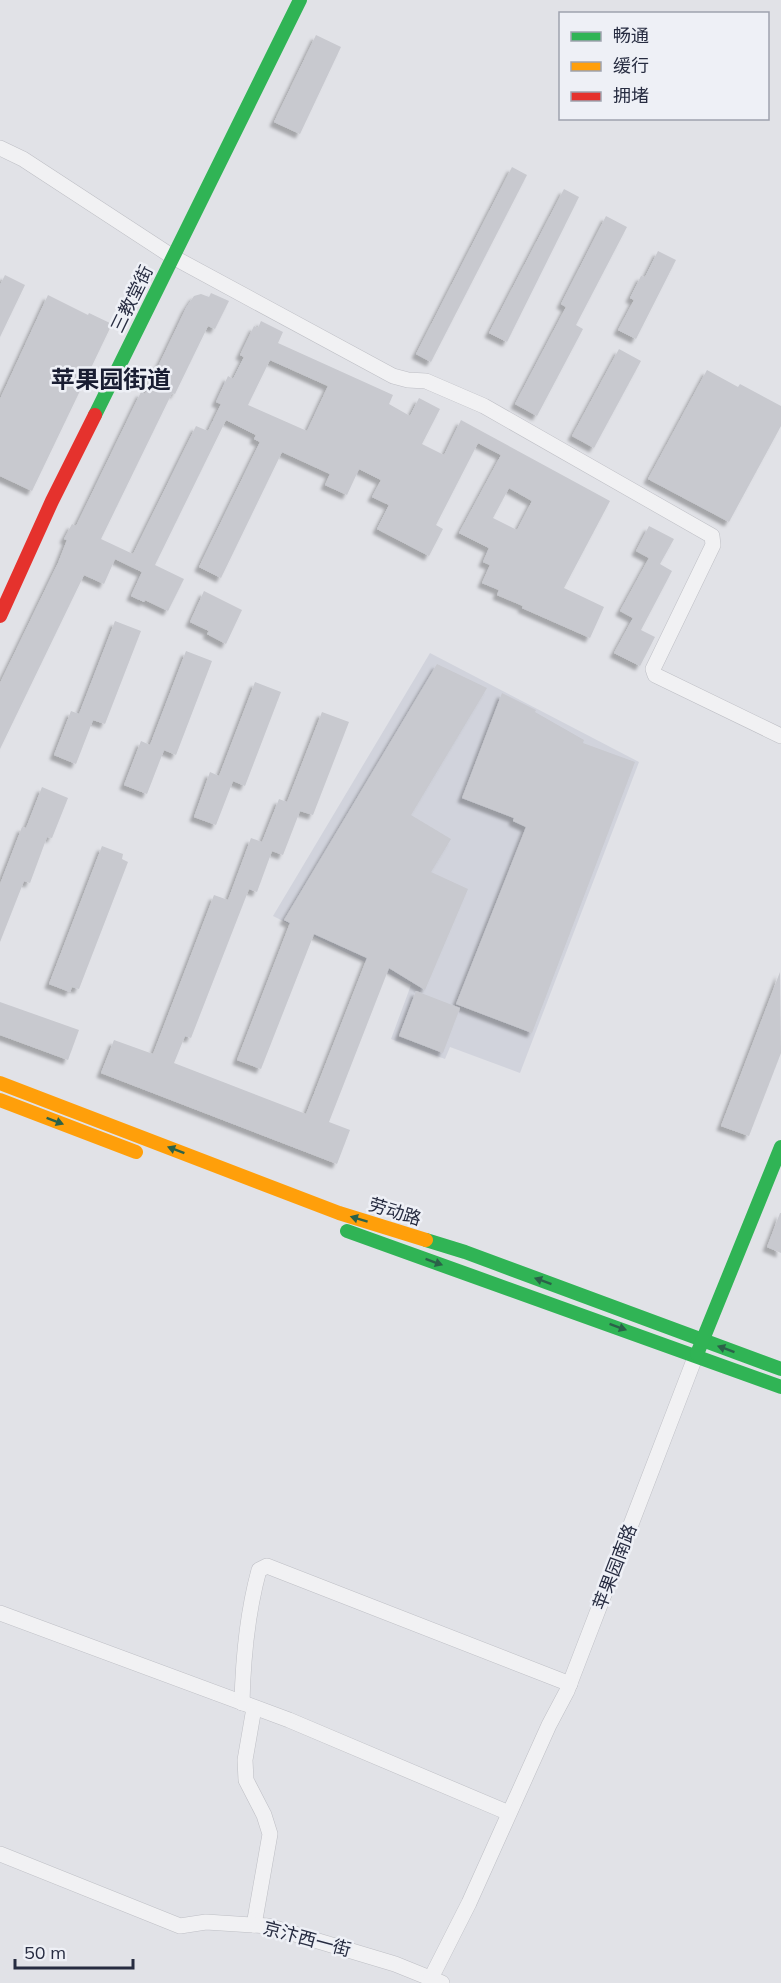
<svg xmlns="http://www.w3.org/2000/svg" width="781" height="1983" font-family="Mulish,'Noto Sans SC',sans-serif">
  <defs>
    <filter id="shadow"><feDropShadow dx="-4.5" dy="4.5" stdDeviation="1.5" flood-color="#0004"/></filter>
  </defs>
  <rect width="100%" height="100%" fill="#e1e2e7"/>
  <!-- built -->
  <path fill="#d1d3dc" d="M430,653L639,762L520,1073L450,1047L445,1059L391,1039L411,985L273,916Z"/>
  <!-- building -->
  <g fill="#c8c9cf" fill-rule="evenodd" filter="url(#shadow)">
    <path d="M316,35L341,47L300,134L274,122Z"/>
    <path d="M512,167L527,175L431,362L416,354Z"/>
    <path d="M564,189L579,197L507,342L489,333Z"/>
    <path d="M606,216L627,227L576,325L583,329L537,416L515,404L566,307L561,304Z"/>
    <path d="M658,251L676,260L636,339L618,330L634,300L630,298L641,276L645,277Z"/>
    <path d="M5,275L25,285L0,337V285Z"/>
    <path d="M211,293L229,301L215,329L208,326L175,394L172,393L101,539L133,554L196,426L208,431L221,404L216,402L228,376L233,379L244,357L240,355L254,326L258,328L261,321L283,332L278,343L393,395L389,404L410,416L419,398L440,409L422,444L444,455L461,420L610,501L564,588L604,607L590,638L522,608L523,606L497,595L499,590L482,583L490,565L483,562L489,548L459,533L501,455L478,443L436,525L443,529L429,556L377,529L389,505L372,497L381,480L359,469L347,495L325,485L330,474L282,452L221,578L199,567L260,442L254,439L256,435L226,420L155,565L184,579L168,611L145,600L144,602L131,596L142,572L115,559L104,584L84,575L0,749V683L58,563L67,540L64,539L72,524L76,526L141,392L145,394L186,308L194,296L201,294L209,297ZM270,360L328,386L307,431L248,405ZM509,488L532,501L517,530L493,518Z"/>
    <path d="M48,295L88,315L89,313L112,324L32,491L0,476V399Z"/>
    <path d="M619,349L641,361L594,448L572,436Z"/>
    <path d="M707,370L738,387L740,384L781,406V426L729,522L648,479Z"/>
    <path d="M649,526L674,539L660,564L672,571L641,630L655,637L640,666L614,653L633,618L620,611L649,558L636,551Z"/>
    <path d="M204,591L242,610L226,644L207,634L209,631L190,622Z"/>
    <path d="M115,621L141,631L105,724L93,720L76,764L54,755L71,711L79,714Z"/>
    <path d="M186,651L212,661L176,755L164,750L147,794L124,785L141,741L150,745Z"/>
    <path d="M437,664L487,688L411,815L451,839L431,872L468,889L425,990L389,968L329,1122L350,1130L337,1164L101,1073L114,1040L153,1054L214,895L228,900L251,838L262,842L279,799L287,802L322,712L349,722L313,815L300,811L283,855L272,851L257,892L249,889L191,1038L185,1036L174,1063L306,1114L367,958L314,934L261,1069L237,1060L290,923L284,920Z"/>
    <path d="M255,682L281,692L245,786L233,781L216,825L194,817L210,772L219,776Z"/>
    <path d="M502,693L536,710L535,712L584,740L583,743L635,762L532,1033L456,1004L526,827L513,821L514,818L462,798Z"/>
    <path d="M42,787L68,798L52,838L47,837L30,883L24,881L0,942V884L22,827L26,828Z"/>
    <path d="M102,846L123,854L122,859L128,862L79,989L72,987L70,992L49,984Z"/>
    <path d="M780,972L781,1053L749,1136L721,1126Z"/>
    <path d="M416,991L460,1008L443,1053L399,1036Z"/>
    <path d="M0,1002L79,1030L68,1060L0,1035Z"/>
    <path d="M780,1213H781V1253L767,1247Z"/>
  </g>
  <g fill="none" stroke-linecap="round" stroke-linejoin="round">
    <!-- street casing -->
    <g stroke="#bebfc5" stroke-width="16">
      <g id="street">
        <path d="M0,148L23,159L173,257L393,376L408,380L426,381L484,406L712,536L713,545L653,669L655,675L781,736"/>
        <path d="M0,1613L289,1720L509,1813"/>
        <path d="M242,1703C243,1658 247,1614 259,1570L267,1566L570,1684"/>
        <path d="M254,1708L245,1760L246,1780L264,1815L270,1834L254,1925"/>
        <path d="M0,1854L180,1926L206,1922L268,1926L395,1964L442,1983"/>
        <path d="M431,1978L469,1903L549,1725L567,1691L696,1355"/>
      </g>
    </g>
    <!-- street -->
    <use href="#street" stroke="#f1f1f3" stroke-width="15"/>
    <!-- fast -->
    <g stroke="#30b455" stroke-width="14">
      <path d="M95,415L300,0"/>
      <path d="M347,1231L781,1387"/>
      <path d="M426,1240L465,1252L781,1369"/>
      <path d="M697,1354L781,1147"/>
    </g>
    <!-- slow -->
    <g stroke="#ff9f0a" stroke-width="14">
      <path d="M0,1083L339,1213L426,1240"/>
      <path d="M0,1100L136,1152"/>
    </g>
    <!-- jam -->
    <path stroke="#e5322d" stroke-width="14" d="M0,616L52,501L95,415"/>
  </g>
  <!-- one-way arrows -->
  <defs><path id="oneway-solid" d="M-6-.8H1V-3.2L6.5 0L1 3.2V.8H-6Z" transform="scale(1.5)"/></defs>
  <g fill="#2b6249">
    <use href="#oneway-solid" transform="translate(55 1121) rotate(21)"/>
    <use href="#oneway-solid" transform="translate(176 1150) rotate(-159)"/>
    <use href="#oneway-solid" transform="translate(359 1219) rotate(-163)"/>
    <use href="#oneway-solid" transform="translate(434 1262) rotate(20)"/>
    <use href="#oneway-solid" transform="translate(543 1281) rotate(-160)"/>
    <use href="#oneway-solid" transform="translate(618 1327) rotate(20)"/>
    <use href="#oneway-solid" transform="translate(726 1349) rotate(-160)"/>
  </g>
  <g text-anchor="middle" stroke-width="5" stroke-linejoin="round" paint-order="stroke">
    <!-- street labels -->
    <g font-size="18" fill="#272c41" stroke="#eef0f6">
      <text transform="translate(132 299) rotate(-64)" y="6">三教堂街</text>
      <text transform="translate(395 1212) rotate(17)" y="6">劳动路</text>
      <text transform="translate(615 1567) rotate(-69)" y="6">苹果园南路</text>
      <text transform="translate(307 1939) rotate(15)" y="6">京汴西一街</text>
    </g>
    <!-- district labels -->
    <g font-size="24" font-weight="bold" fill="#191d32" stroke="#eef0f6">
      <text x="111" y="388">苹果园街道</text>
    </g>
  </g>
  <!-- legend -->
  <rect x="559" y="12" width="210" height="108" fill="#eef0f6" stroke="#9ea2ae" stroke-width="1.5"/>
  <rect x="571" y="32" width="30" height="9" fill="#30b455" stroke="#9ea2ae" stroke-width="1.5"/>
  <text x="613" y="42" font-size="18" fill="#272c41">畅通</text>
  <rect x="571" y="62" width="30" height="9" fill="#ff9f0a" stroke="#9ea2ae" stroke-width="1.5"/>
  <text x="613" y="72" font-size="18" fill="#272c41">缓行</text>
  <rect x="571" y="92" width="30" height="9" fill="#e5322d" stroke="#9ea2ae" stroke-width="1.5"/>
  <text x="613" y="102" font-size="18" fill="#272c41">拥堵</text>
  <!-- scale -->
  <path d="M15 1959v9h118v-9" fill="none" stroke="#272c41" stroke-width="3"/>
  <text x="24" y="1959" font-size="18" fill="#272c41" stroke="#eef0f6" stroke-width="4.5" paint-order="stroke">50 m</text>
</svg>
